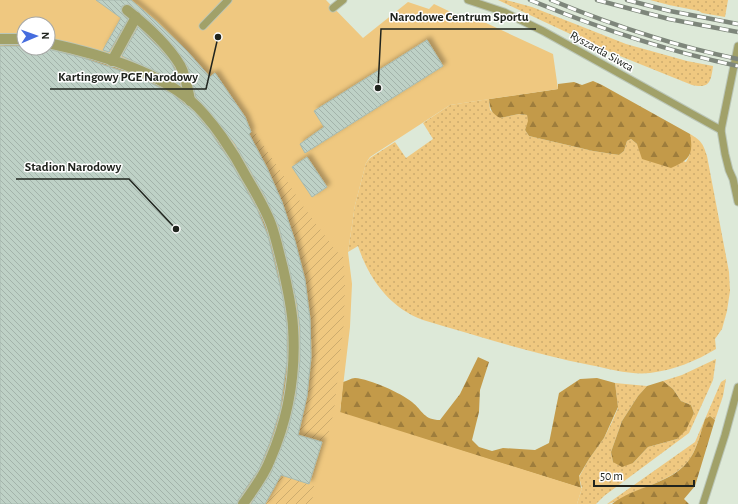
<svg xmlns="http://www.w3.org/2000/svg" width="738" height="504" font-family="'Alegreya Sans',sans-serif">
  <defs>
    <pattern id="grass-dots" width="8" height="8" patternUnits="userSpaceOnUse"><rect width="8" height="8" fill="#efc880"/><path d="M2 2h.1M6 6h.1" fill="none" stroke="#cdac6e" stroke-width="1.8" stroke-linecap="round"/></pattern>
    <pattern id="forest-firs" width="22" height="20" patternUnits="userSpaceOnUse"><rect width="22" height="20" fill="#c39a49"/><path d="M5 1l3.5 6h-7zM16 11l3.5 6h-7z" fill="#9e7d3c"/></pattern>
    <pattern id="garden-furrows" width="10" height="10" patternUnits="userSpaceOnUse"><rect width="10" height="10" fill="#efc880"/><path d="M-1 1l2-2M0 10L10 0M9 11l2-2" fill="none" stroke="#cdac6e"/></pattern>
    <pattern id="building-back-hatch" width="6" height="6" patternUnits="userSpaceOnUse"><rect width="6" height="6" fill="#bed1c6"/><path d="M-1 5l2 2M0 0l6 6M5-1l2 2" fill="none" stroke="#a3b3aa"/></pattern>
    <filter id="shadow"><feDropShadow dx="3.5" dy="-3.5" stdDeviation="2" flood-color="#0004"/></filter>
  </defs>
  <rect width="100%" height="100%" fill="#dde9d8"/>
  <!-- grass -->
  <g fill="url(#grass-dots)">
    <path d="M498,0H506L532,7L626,44L687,61L713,66C711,81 710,89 692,85L600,48Z"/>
    <path d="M650,0H728L725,17L702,13L699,11L669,5Z"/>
    <path d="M489,99L490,110L500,118L519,114L527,115L529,121L525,130L529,136L593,151L619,155L624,151L627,141L631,139L637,144L686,162L690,154V134C702,141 703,144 707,156L729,272L730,291L727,311L722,329L715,339L716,349C696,361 674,370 650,373C630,375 610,369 590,365C533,354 478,336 423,320C390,308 369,279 358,246L348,252L355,205L366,163L370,158L395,142L406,158L433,139L423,123L450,105Z"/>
    <path d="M716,359L713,380L689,433L604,496L596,504H577L582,488L579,477L589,459L604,438L612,422L618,408L615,383L647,386L638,396L622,421L611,452L613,462L633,463L648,447L677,439L694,413L691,405L681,401L673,389L663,381L682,375Z"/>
    <path d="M726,379L723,396L715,420L710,416L705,419C701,431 698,445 691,457C681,475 651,485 632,493C626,496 612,504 607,504L695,442L721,382Z"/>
  </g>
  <!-- forest -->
  <g fill="url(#forest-firs)">
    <path d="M593,81L602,85L690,134C694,155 689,160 671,168L642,159L637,144L631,139L627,141L624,151L619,155L593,151L529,136L525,130L528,121L527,115L519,114L500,118C491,113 490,109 489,99L558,89V84L574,82L582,85Z"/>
    <path d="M478,357L489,362L480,390L479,412L472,440L479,447L492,451L503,448L535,450L549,443L559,393L580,379L597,378L615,383L618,407L604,438L589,459L579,476L581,488L340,413L343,382C347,381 351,378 355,378C370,379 401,393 412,402C423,411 424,420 440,420L460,394Z"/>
    <path d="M663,381L673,389L681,401L691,405L694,413L686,430L677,439L648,447L633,463L622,467L613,462L611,452L622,421L638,396L647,386Z"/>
    <path d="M710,416L715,420L695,486L684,499L689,504H612C634,486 675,484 691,457C698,446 701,431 705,419Z"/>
  </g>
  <!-- park -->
  <path fill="#efc880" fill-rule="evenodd" d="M0,0H326L363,38L408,2L429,9L434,4L457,15L486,23L553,54L558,89L450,105L370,157L366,163L355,205L348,252L352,284L350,327L340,412L582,488L577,504H0ZM24,24H48V48H24Z"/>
  <!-- garden -->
  <g fill="url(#garden-furrows)">
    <path d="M254,130L303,206L337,252L343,255L345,285L344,322L334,411L326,443L298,435L307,396L311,357L305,280L295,241L282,202L267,168L249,134Z"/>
    <path d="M281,476L314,485L312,504H265Z"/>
  </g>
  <!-- building -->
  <g fill="url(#building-back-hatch)" stroke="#a7bab0" filter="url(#shadow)">
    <path d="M96,0H131L156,21L186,50L210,77L215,73L245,117L251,132L249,134L267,168L282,202L295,241L305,280L310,319L311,357L307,396L298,435L322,442L309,484L281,475L265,504H251L270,475L282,446L288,430L296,396L300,361V327L297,304L289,267L279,227L266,198L235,144L211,113L196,97L188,67L174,46L153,24L139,12L128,4L122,6L121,9L123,15L128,19L109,52L103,50L121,18Z"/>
    <path d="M138,27L158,47L170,61L176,72L180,85L162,74L122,56Z"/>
    <path d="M427,40L443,66L305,153L300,144L324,127L314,111Z"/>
    <path d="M0,46H24V48H44L83,58L139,77L172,94L194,112L209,130L230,161L257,209L268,236L283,298L287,327V361L280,410L270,442L259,469L238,500L237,504H0Z"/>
    <path d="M307,157L327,187L312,197L292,167Z"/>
  </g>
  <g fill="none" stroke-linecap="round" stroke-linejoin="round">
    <!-- service casing -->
    <g stroke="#bbc6b7" stroke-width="9">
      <g id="service">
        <path d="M468,0L504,12L543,31L721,130"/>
        <path d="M333,8L343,0"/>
        <path d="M203,26L228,0"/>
        <path d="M738,46L721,130L725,154L729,170L733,179L738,202"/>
        <path d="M703,504L725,435L738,387"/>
      </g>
    </g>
    <!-- pedestrian casing -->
    <g stroke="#bbc6b7" stroke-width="12">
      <g id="pedestrian">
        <path d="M127,10C146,25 168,45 180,65C186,76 188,89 190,101"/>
        <path d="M0,39H24"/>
        <path d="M48,43C95,53 153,69 190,100C212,119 234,153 247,178C256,193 265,208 271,224C276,238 279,253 283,268C287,287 292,307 293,327C296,372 288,419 270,460C264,476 253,490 243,504"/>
        <path d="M112,61L136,17"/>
      </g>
    </g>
    <!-- service -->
    <use href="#service" stroke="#a1a169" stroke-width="7"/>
    <!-- pedestrian -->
    <use href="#pedestrian" stroke="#a1a169" stroke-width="10"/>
    <!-- rail casing -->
    <g stroke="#7e867b" stroke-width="4.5">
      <g id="rail">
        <path d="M530,0C598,28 666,51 738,66"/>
        <path d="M551,0C612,25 674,46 738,59"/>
        <path d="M597,0L669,19L738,32"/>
        <path d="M627,0L670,11L738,24"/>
      </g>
    </g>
    <!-- rail -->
    <use href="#rail" stroke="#fff" stroke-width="3" stroke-dasharray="9" stroke-linecap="butt"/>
  </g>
  <g text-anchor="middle" stroke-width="3" stroke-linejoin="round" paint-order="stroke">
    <!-- street labels -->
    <g font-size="12" fill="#20241e" stroke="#fff">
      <text transform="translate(602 51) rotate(29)" y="4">Ryszarda Siwca</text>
    </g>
  </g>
  <!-- callouts -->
  <path fill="none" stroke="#20241e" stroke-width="1.5" d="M378 88L381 29H536M218 37L206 89H50M176 229L129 179H16"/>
  <g fill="#20241e" stroke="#fff" stroke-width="1.5">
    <circle cx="378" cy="88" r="4"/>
    <circle cx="218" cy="37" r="4"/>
    <circle cx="176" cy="229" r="4"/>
  </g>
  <g font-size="13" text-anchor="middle" font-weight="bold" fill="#20241e" stroke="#fff" stroke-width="3" stroke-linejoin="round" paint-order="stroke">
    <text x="459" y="21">Narodowe Centrum Sportu</text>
    <text x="128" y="81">Kartingowy PGE Narodowy</text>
    <text x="73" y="171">Stadion Narodowy</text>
  </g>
  <!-- north arrow -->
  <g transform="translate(36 36) rotate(88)"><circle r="19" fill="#ffffff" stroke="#a6a7a5"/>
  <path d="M0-3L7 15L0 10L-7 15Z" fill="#456cde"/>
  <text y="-6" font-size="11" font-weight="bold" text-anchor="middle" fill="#20241e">N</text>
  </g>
  <!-- scale -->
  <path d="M594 480v6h100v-6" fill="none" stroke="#20241e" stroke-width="2"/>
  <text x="600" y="480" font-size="12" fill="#20241e" stroke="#ffffff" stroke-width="3" paint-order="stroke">50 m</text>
</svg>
